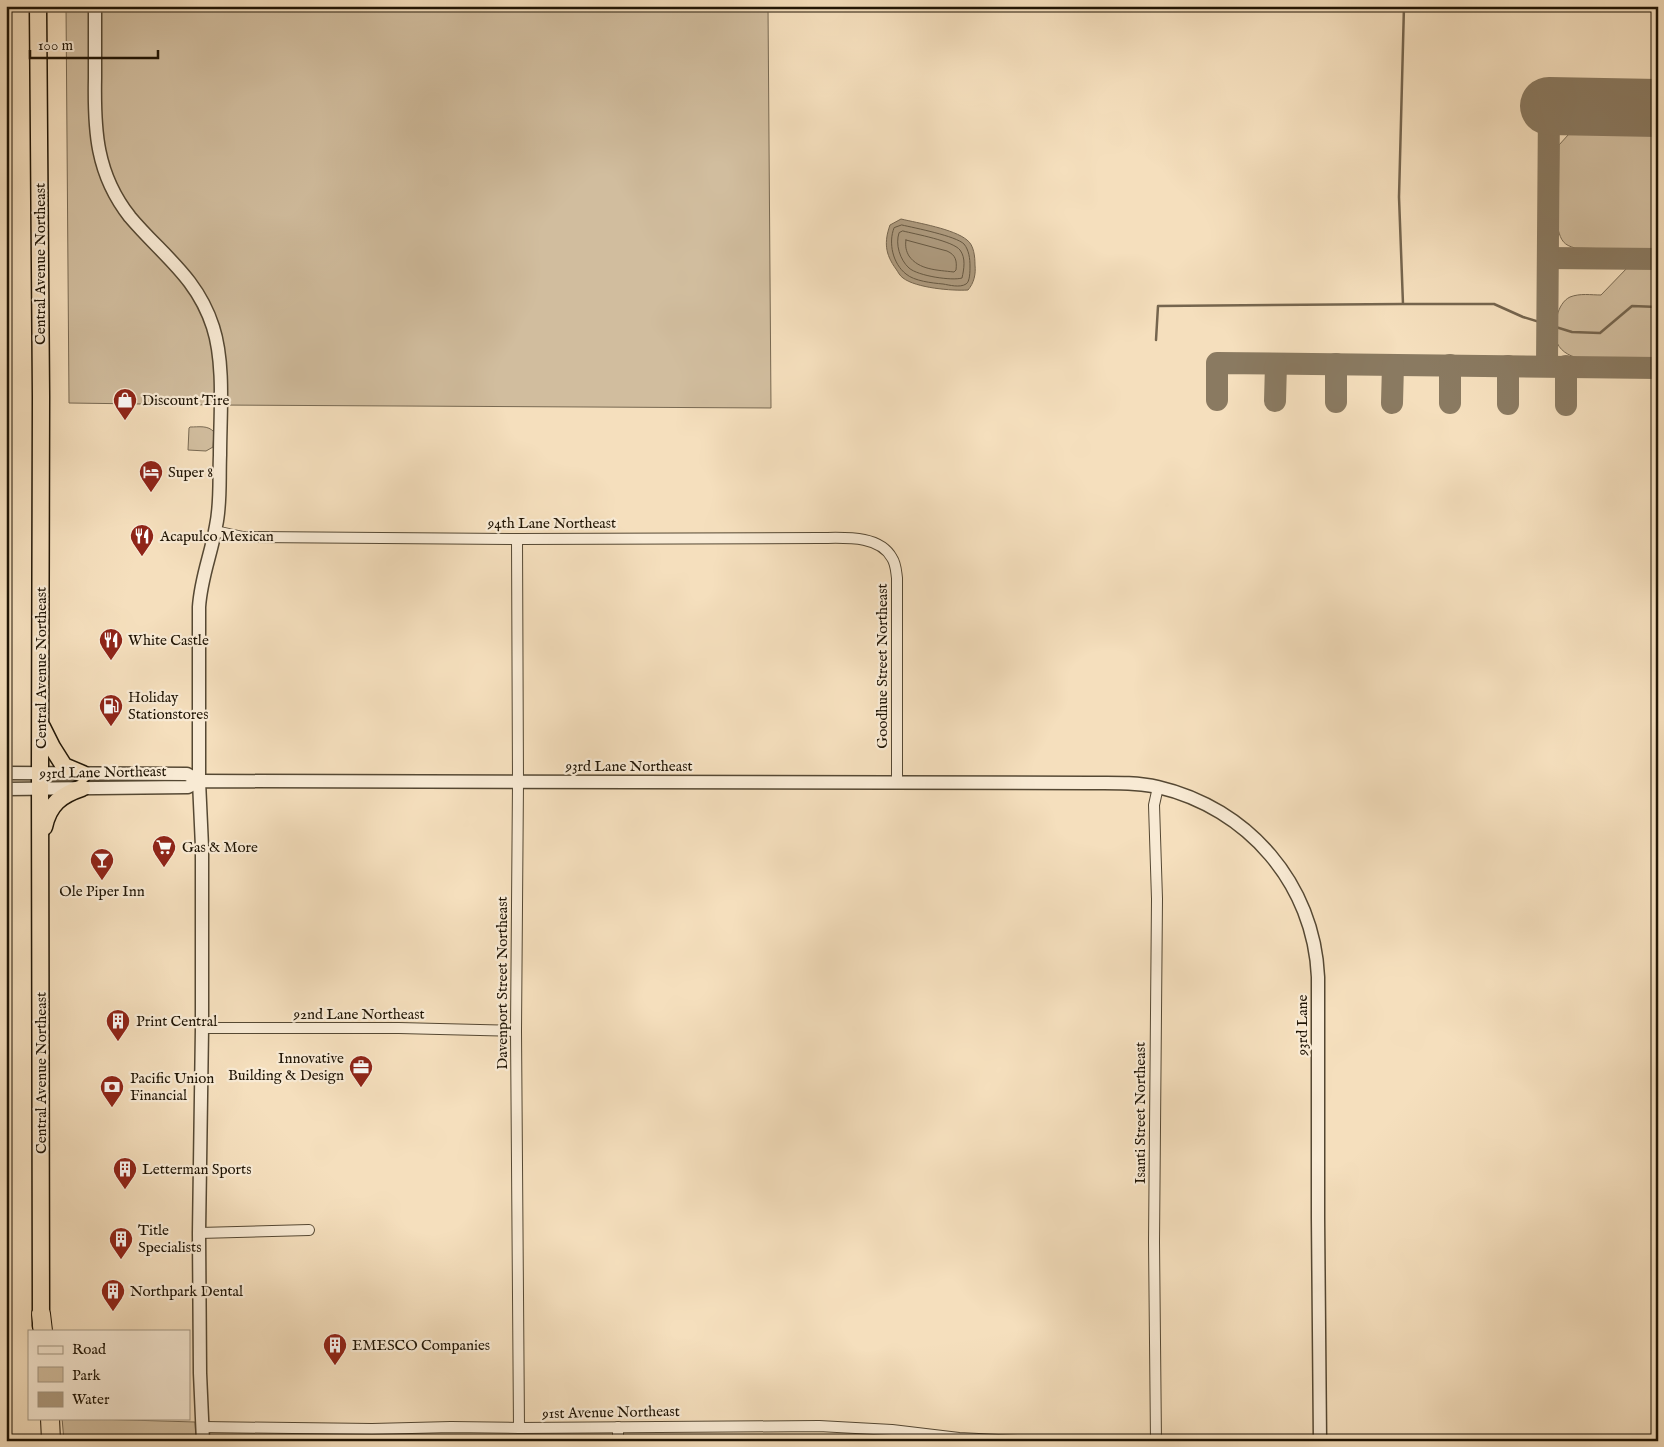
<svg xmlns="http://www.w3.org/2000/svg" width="1664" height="1447" font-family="'IM FELL English',serif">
  <rect width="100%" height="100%" fill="#f5dfbd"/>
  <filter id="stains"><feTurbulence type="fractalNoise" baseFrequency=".004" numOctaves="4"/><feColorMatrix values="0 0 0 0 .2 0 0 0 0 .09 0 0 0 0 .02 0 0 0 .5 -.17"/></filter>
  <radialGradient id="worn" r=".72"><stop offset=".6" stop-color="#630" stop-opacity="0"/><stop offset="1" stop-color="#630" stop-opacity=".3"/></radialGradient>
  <!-- green -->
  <g fill="#d1bd9e" stroke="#786952">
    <path d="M66,6H768L771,408L215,405L69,403Z"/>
    <path d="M1578,124L1658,125V250L1575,248C1564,245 1561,241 1558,229L1559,145Z"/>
    <path d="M1628,267L1658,268V359L1578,358C1569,356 1558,350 1556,339C1553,327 1557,303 1570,297C1580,293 1591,295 1601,295Z"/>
    <path d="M190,427C199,427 208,425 214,432L213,447L206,451L188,450L189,428Z"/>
    <path d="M62,1418L195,1422L196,1441H64Z"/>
  </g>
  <!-- water -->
  <path fill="#ad9a7e" stroke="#75654e" d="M901,219C918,223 954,229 967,240C974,245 975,257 975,265C976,274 974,283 968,290C952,291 916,288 903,278C900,276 898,272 896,269C885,254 884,242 890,225Z"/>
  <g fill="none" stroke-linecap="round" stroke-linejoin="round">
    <!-- shore -->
    <g stroke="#665842" stroke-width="1">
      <path d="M902,225C915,228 956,236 964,244C969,250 970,259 970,266C970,271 970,282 966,284C960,288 949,285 943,284C932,283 914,281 906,274C893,264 888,243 894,228Z"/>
      <path d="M903,231C915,234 953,241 960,250C966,258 964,269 962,278C952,281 918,276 909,268C900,260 895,244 899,233Z"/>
      <path d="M906,240L947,251C956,255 957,261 956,270L954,272C937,270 919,270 909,256C906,251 905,246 906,240Z"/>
    </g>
    <!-- stream -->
    <g stroke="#75654e" stroke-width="2.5">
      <path d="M1404,6L1399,197L1403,304H1494L1523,317L1572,332L1600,333L1632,306L1658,307"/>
      <path d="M1156,340L1158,306L1402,304"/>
    </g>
    <!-- taxiway -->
    <g stroke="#8a7a61" stroke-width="22">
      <path d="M1548,258L1658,259"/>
      <path d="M1547,366L1549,106"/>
      <path d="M1217,400V363L1658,368"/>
      <path d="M1275,401L1276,364"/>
      <path d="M1336,402V364"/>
      <path d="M1392,403L1393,365"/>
      <path d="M1450,403V365"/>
      <path d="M1508,404V366"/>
      <path d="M1566,405V366"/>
    </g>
    <!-- runway -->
    <path stroke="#8a7a61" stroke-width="58" d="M1549,106L1658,108"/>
    <!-- minor casing -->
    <g stroke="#554833" stroke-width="12">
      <g id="minor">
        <path d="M215,531L243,537L517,539L819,538C842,538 879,534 892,558C896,564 896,571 897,578V782"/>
        <path d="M517,539L518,782L516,1031L519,1428"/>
        <path d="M202,1028H399L516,1031"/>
        <path d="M199,1233L309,1230"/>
        <path d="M203,1427L372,1429L451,1427L519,1428L819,1426L892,1430L959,1438L1018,1441"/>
        <path d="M618,1427V1441"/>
        <path d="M1156,1441L1154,1242L1157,899L1154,805L1158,787"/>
      </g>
    </g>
    <!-- tertiary casing -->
    <g stroke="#554833" stroke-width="15">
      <g id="tertiary">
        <path d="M95,6C95,30 95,54 95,78C94,130 96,174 130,217C162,255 197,277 213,327C225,364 220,416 220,455C219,479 221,503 216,526C211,555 201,577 199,607V781L202,847V1028L199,1233L200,1373L203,1441"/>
        <path d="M6,773L187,774L199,781"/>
        <path d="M6,789L188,787L199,781L1090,783C1112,783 1136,782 1158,787C1248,808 1314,884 1318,977V1218L1320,1441"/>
      </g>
    </g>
    <!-- trunk casing -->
    <g stroke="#201505" stroke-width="19">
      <g id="trunk">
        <path d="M38,6L41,397L40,773L41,1326"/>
        <path d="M42,727L52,747L64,766L83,774"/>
        <path d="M44,827C49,804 61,795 82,788"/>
      </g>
    </g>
    <!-- motorway casing -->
    <g stroke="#201505" stroke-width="20">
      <g id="motorway">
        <path d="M41,1314L43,1331"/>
        <path d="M50,1418L51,1441"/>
      </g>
    </g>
    <!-- minor -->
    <use href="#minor" stroke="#f8ead4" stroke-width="10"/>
    <!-- tertiary -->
    <use href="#tertiary" stroke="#f8ead4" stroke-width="12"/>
    <!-- trunk -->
    <use href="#trunk" stroke="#f5dfbd" stroke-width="16"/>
    <!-- motorway -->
    <use href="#motorway" stroke="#f5dfbd" stroke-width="18"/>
  </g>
  <!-- icons -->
  <defs>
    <g id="shop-pin" transform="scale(1.25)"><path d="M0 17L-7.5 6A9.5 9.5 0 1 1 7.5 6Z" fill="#8f2418" stroke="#f8ead4"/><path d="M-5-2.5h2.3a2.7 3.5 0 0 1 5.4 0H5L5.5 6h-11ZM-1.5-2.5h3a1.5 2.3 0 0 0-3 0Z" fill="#fff"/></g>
    <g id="hotel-pin" transform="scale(1.25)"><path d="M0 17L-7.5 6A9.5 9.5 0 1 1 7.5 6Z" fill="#8f2418" stroke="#f8ead4"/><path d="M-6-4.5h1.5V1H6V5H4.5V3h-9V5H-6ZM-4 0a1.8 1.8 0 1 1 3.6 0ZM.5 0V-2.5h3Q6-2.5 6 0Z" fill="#fff"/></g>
    <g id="restaurant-pin" transform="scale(1.25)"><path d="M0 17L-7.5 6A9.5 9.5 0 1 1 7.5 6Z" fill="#8f2418" stroke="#f8ead4"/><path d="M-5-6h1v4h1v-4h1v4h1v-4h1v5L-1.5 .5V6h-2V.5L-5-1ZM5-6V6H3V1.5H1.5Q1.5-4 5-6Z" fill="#fff"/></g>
    <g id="fuel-pin" transform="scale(1.25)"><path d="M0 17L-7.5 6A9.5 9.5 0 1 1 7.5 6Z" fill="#8f2418" stroke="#f8ead4"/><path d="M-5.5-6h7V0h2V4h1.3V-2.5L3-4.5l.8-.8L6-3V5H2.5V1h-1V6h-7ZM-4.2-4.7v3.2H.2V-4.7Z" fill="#fff"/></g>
    <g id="supermarket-pin" transform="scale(1.25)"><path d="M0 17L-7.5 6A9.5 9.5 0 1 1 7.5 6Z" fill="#8f2418" stroke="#f8ead4"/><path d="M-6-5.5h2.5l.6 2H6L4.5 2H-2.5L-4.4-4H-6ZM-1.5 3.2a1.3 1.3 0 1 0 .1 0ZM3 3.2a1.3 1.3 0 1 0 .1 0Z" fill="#fff"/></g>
    <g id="bar-pin" transform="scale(1.25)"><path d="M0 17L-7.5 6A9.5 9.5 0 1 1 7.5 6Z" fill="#8f2418" stroke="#f8ead4"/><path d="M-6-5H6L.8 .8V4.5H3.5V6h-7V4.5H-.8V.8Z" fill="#fff"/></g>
    <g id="building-pin" transform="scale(1.25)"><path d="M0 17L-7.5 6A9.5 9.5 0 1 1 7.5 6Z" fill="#8f2418" stroke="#f8ead4"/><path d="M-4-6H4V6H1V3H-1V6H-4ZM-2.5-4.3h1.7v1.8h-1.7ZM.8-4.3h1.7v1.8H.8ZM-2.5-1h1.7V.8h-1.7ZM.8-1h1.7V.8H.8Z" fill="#fff"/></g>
    <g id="office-pin" transform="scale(1.25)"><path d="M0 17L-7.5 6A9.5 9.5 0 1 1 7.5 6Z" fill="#8f2418" stroke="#f8ead4"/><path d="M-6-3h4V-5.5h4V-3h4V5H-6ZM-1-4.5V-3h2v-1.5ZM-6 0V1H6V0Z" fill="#fff"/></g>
    <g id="bank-pin" transform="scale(1.25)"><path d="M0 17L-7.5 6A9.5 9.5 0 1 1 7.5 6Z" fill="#8f2418" stroke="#f8ead4"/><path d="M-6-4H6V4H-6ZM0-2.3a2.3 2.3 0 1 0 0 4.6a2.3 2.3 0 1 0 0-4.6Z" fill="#fff"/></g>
  </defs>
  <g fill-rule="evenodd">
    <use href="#shop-pin" x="125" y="400"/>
    <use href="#hotel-pin" x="151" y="472"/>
    <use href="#restaurant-pin" x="142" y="536"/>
    <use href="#restaurant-pin" x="111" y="640"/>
    <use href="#fuel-pin" x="111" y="706"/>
    <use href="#supermarket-pin" x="164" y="847"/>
    <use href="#bar-pin" x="102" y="860"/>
    <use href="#building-pin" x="118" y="1021"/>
    <use href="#office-pin" x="361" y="1067"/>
    <use href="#bank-pin" x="112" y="1087"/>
    <use href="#building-pin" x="125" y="1169"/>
    <use href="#building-pin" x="121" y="1239"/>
    <use href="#building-pin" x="113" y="1291"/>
    <use href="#building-pin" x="335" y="1345"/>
  </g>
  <g text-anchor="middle" stroke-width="4.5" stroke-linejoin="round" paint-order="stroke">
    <!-- street labels -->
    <g font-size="15" fill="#201505" stroke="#f8ead4">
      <text transform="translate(40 264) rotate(-90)" y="5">Central Avenue Northeast</text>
      <text x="552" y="528">94th Lane Northeast</text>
      <text transform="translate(882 666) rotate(-90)" y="5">Goodhue Street Northeast</text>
      <text transform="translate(41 668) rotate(-90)" y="5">Central Avenue Northeast</text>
      <text x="629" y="771">93rd Lane Northeast</text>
      <text transform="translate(103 772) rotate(-1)" y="5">93rd Lane Northeast</text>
      <text transform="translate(502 983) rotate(-90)" y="5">Davenport Street Northeast</text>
      <text x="359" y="1019">92nd Lane Northeast</text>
      <text transform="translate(1302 1025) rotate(-90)" y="5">93rd Lane</text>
      <text transform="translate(41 1073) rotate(-90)" y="5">Central Avenue Northeast</text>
      <text transform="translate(1140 1113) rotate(-90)" y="5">Isanti Street Northeast</text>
      <text transform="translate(611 1412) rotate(-1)" y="5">91st Avenue Northeast</text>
    </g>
    <!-- poi labels -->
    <g font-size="15" fill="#201505" stroke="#f8ead4" text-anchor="start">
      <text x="142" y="405">Discount Tire</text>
      <text x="168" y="477">Super 8</text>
      <text x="160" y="541">Acapulco Mexican</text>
      <text x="128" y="645">White Castle</text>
      <text x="128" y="702">Holiday<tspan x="128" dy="17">Stationstores</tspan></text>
      <text x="182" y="852">Gas &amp; More</text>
      <text x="102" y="896" text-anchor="middle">Ole Piper Inn</text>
      <text x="136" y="1026">Print Central</text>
      <text x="344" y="1063" text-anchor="end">Innovative<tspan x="344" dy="17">Building &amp; Design</tspan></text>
      <text x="130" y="1083">Pacific Union<tspan x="130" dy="17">Financial</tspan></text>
      <text x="142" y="1174">Letterman Sports</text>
      <text x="138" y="1235">Title<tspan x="138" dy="17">Specialists</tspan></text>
      <text x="130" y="1296">Northpark Dental</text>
      <text x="352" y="1350">EMESCO Companies</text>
    </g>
  </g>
  <!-- margin -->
  <rect width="1664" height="1447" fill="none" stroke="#f5dfbd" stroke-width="25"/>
  <rect x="8" y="8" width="1649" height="1432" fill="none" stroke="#201505" stroke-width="2.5"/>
  <rect x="12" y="12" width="1639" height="1422" fill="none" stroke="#201505"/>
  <!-- legend -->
  <rect x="28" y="1330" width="162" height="90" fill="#f8ead4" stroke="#a29581"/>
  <rect x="38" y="1346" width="25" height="8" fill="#f8ead4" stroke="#a29581"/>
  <text x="72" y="1354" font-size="15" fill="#201505">Road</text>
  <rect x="38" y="1367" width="25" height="15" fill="#d1bd9e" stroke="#a29581"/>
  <text x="72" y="1380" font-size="15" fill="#201505">Park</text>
  <rect x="38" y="1392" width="25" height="15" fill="#ad9a7e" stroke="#a29581"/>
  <text x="72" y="1404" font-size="15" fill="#201505">Water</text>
  <!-- scale -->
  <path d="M30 50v8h128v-8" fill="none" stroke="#201505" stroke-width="2.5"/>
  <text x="38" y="50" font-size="15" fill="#201505" stroke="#f8ead4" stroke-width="4" paint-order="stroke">100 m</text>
  <rect width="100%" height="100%" filter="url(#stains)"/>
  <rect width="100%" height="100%" fill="url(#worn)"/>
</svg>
